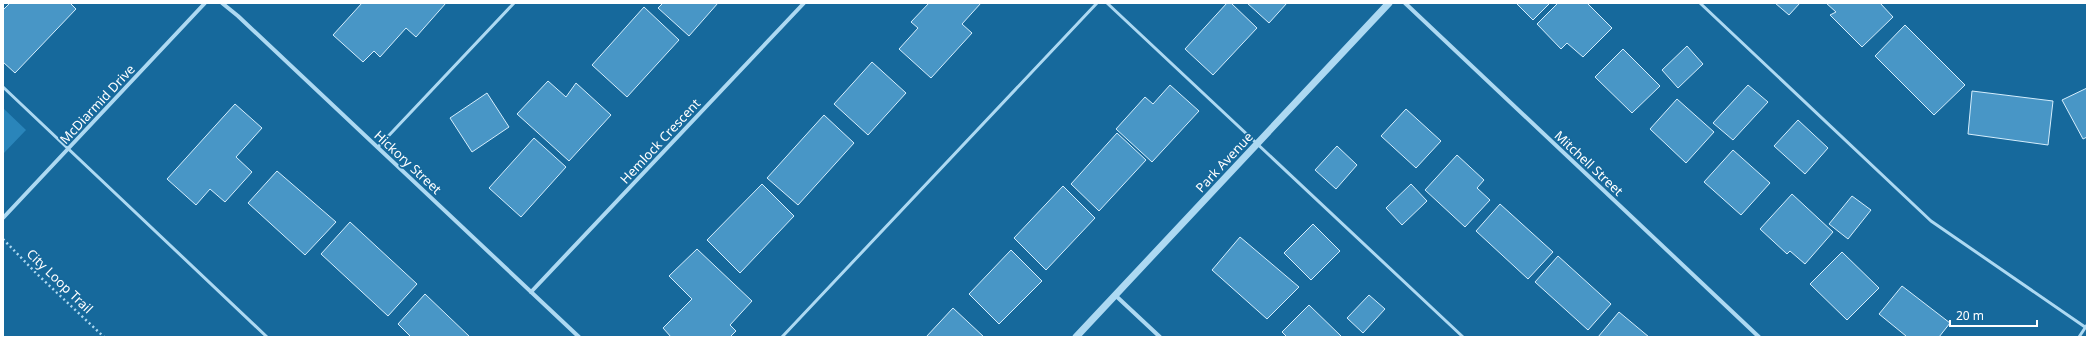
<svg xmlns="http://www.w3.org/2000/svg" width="2090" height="340" font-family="'Noto Sans',sans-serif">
  <rect width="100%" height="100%" fill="#16699c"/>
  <!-- green -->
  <path fill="#2a85ba" d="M3,108L26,130L3,154Z"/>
  <!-- building -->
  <g fill="#4896c6" stroke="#d5eefd">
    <path d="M10,3H70L76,9L15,73L3,62V10Z"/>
    <path d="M362,3H446L416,37L406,28L380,57L374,51L363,62L333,35Z"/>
    <path d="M663,3H718L689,36L658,8Z"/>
    <path d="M929,3H981L962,24L972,33L931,78L899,49L918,28L911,22Z"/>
    <path d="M1227,3H1231L1257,28L1213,75L1185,49Z"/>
    <path d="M1247,3H1287L1269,23Z"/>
    <path d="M1516,3H1550L1533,20Z"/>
    <path d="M1558,3H1587L1612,28L1583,57L1567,43L1561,49L1537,24Z"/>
    <path d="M1775,3H1800L1789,15Z"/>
    <path d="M1826,3H1880L1893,17L1862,47L1830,15L1836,12Z"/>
    <path d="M644,7L679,40L627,97L592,65Z"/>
    <path d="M1905,25L1965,85L1934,115L1875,56Z"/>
    <path d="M1687,46L1703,64L1678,88L1662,70Z"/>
    <path d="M1623,49L1660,86L1632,113L1595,77Z"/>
    <path d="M872,62L906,93L868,135L834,104Z"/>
    <path d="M548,81L566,97L576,83L611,115L569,161L517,114Z"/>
    <path d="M1170,85L1199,111L1152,162L1116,129L1145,97L1153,104Z"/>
    <path d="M1748,85L1768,102L1733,140L1713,123Z"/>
    <path d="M2087,88V137L2083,139L2062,100Z"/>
    <path d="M1972,91L2053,101L2048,145L1968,134Z"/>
    <path d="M487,93L509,127L472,152L450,118Z"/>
    <path d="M1677,99L1714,132L1686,163L1650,129Z"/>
    <path d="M235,104L262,128L236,157L252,172L225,202L210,189L196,205L167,179Z"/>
    <path d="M1406,109L1441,141L1416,168L1381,136Z"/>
    <path d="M824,115L854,143L798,205L767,178Z"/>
    <path d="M1798,120L1828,148L1805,174L1774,146Z"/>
    <path d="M1117,133L1146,160L1099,211L1071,184Z"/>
    <path d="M534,138L566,167L521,217L489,188Z"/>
    <path d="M1337,146L1357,165L1336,189L1315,170Z"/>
    <path d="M1733,150L1770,183L1741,215L1704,182Z"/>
    <path d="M1457,155L1484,180L1477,188L1490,200L1465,227L1425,190Z"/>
    <path d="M277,171L336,222L305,255L248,203Z"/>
    <path d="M762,184L794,216L740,273L707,240Z"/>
    <path d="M1411,184L1427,201L1402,225L1386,208Z"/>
    <path d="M1063,186L1095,218L1046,270L1014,238Z"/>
    <path d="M1792,194L1833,232L1805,264L1790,251L1787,254L1760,229Z"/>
    <path d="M1852,196L1871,210L1848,239L1829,224Z"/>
    <path d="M1500,204L1553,252L1528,279L1476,231Z"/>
    <path d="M350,222L417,284L388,316L321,254Z"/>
    <path d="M1313,224L1340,251L1311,280L1284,253Z"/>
    <path d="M1240,237L1299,287L1267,319L1212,270Z"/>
    <path d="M697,249L752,301L730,325L736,331L730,337H671L663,328L692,299L669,276Z"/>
    <path d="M1011,250L1042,281L999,324L969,294Z"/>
    <path d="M1842,252L1879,288L1847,320L1810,284Z"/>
    <path d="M1558,256L1611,304L1588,330L1535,282Z"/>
    <path d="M1902,286L1950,323L1939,337H1905L1906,336L1879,314Z"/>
    <path d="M425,294L470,337H411L398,324Z"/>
    <path d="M1369,295L1385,309L1363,333L1347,318Z"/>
    <path d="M1309,305L1342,337H1287L1282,332Z"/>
    <path d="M953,308L984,337H926Z"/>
    <path d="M1619,312L1649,337H1598Z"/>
  </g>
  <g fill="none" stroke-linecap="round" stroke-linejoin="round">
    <!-- path -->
    <path stroke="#add9f2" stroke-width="2.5" stroke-dasharray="2 3" stroke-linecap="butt" d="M3,239L37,274L104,337"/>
    <!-- service -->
    <g stroke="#add9f2" stroke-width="3">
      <path d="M1107,3L1463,337"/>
      <path d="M1700,3L1931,221L2085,327"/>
      <path d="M3,87L267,337"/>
      <path d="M378,147L514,3"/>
      <path d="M782,337L1097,3"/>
      <path d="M2079,337L2087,325"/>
    </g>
    <!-- minor -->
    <g stroke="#add9f2" stroke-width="4">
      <path d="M222,3L238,16L579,337"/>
      <path d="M1405,3L1759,337"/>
      <path d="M3,218L205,3"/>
      <path d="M531,292L804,3"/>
      <path d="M1115,295L1160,337"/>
    </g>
    <!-- tertiary -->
    <path stroke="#add9f2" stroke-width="7" d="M1076,337L1389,3"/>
  </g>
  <g text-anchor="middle" stroke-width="3.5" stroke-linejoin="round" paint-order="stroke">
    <!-- street labels -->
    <g font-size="13" fill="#fff" stroke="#16699c">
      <text transform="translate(97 104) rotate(-47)" y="5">McDiarmid Drive</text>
      <text transform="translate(660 141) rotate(-47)" y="5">Hemlock Crescent</text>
      <text transform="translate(408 162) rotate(43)" y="5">Hickory Street</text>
      <text transform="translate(1224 162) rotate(-47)" y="5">Park Avenue</text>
      <text transform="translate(1589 163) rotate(43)" y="5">Mitchell Street</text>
      <text transform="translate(60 281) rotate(44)" y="5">City Loop Trail</text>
    </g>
  </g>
  <!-- border -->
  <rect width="2090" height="340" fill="none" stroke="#ffffff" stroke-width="8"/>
  <!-- scale -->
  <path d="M1950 320v6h87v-6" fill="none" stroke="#ffffff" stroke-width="2"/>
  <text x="1956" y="320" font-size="12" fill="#ffffff" stroke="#16699c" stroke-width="3" paint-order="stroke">20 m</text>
</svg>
